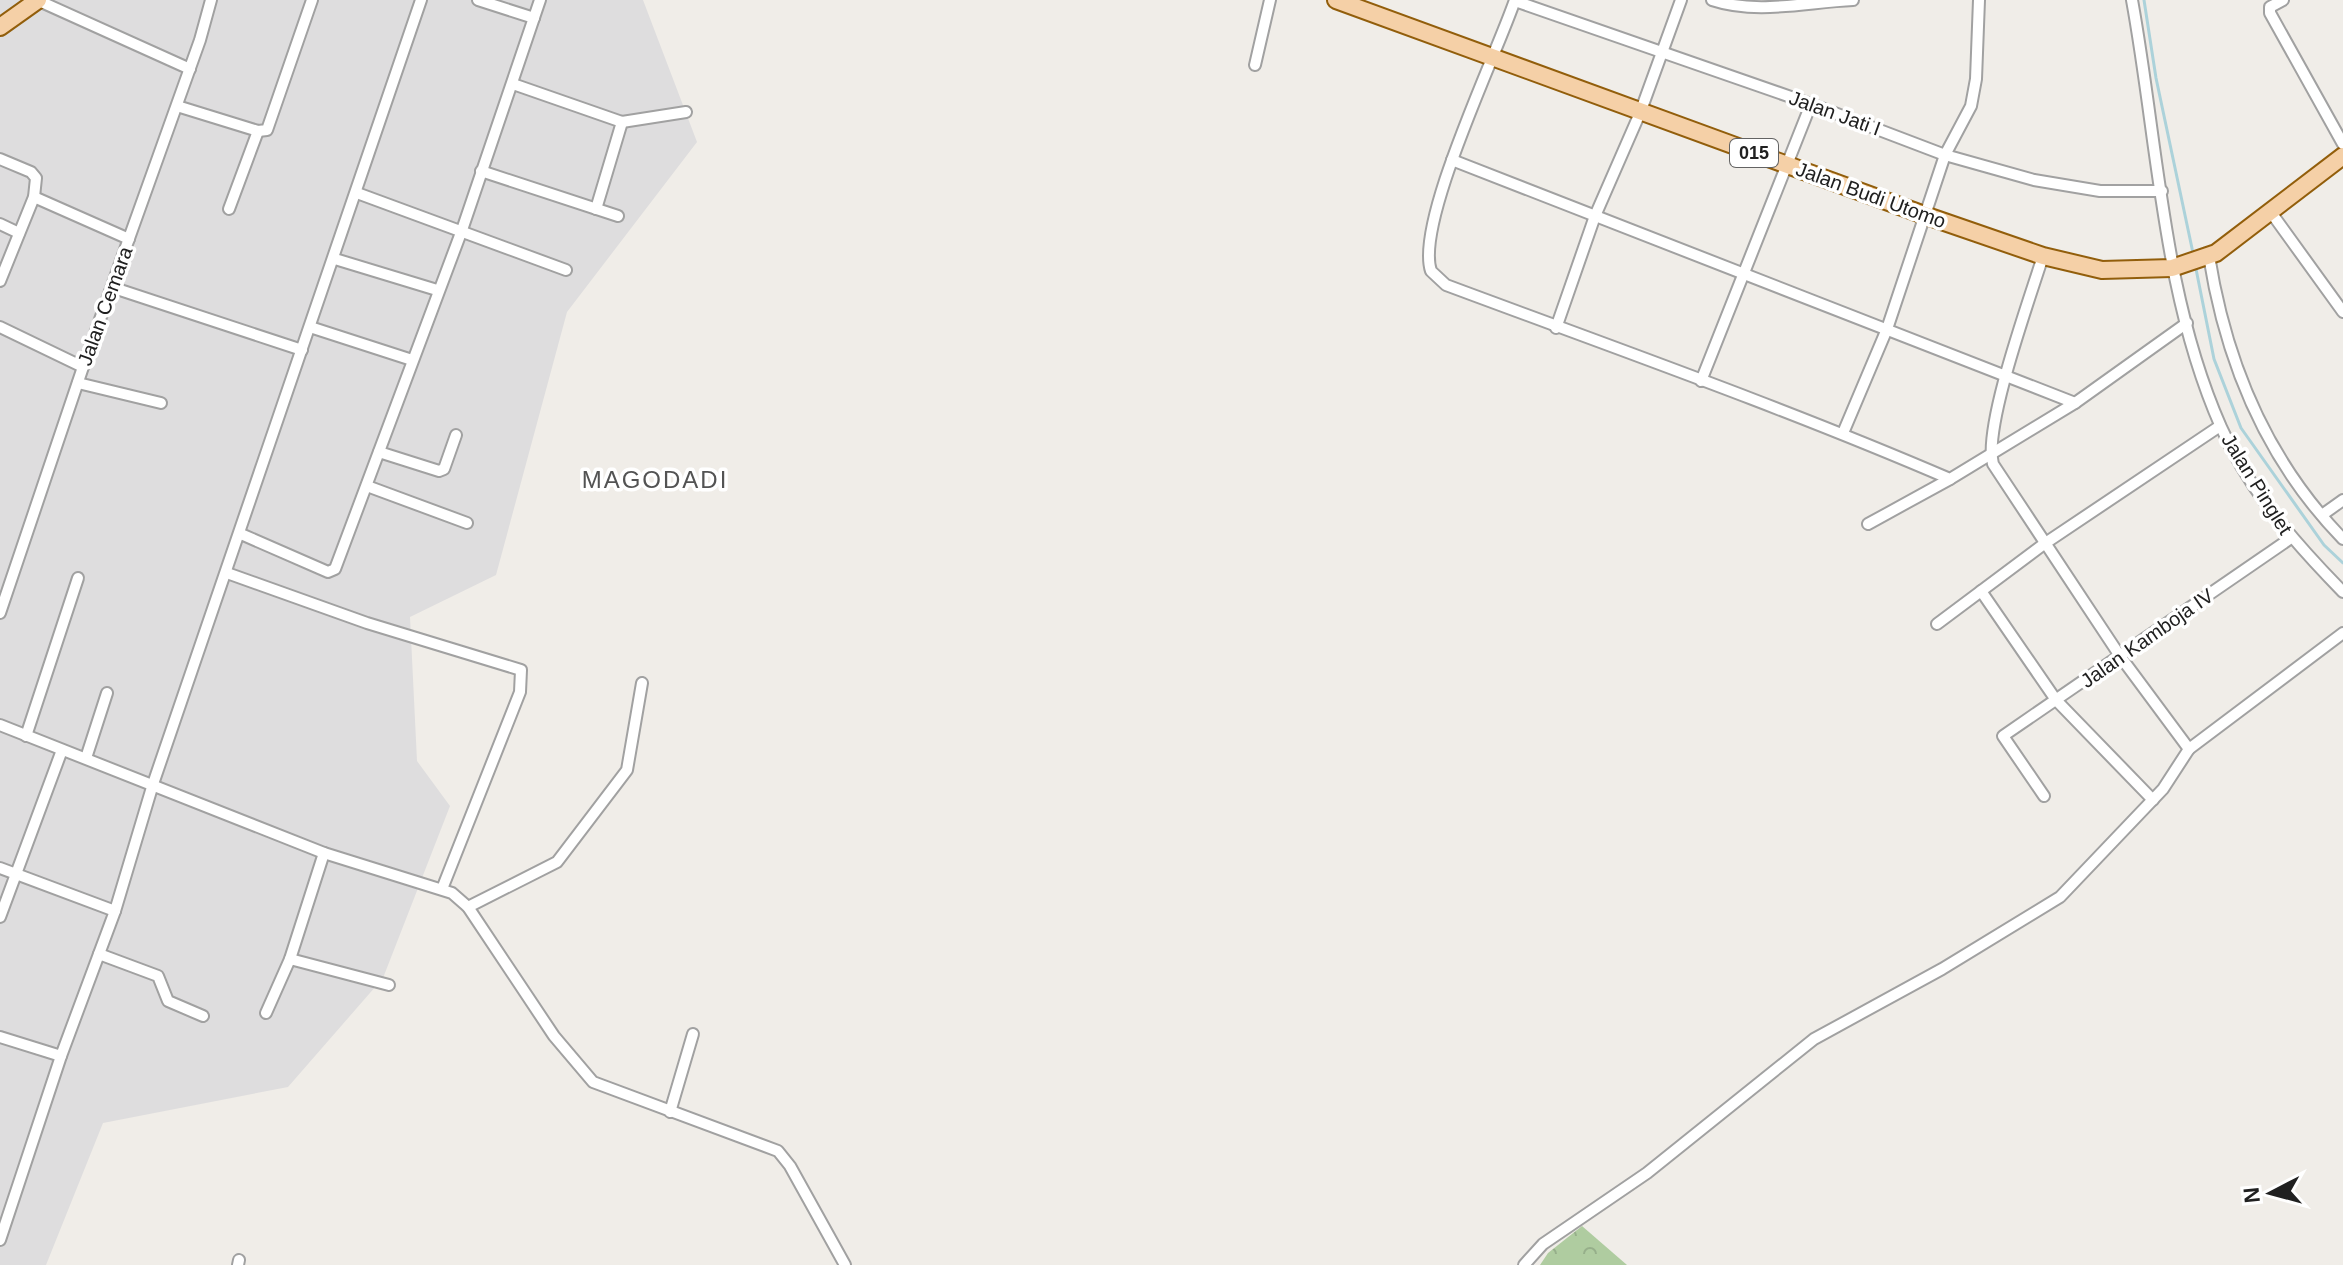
<svg xmlns="http://www.w3.org/2000/svg" width="2343" height="1265" font-family="Helvetica,sans-serif">
  <defs>
    <pattern id="forest-crowns" width="20" height="18" patternUnits="userSpaceOnUse" patternTransform="scale(2)"><rect width="20" height="18" fill="#afcca0"/><path d="M2 6a3 3 0 1 1 6 0M12 15a3 3 0 1 1 6 0" fill="none" stroke="#96af8a"/></pattern>
  </defs>
  <rect width="100%" height="100%" fill="#f0ede8"/>
  <!-- residential -->
  <path fill="#deddde" d="M0,0H643L697,142L567,312L496,575L410,617L417,761L450,806L383,978L288,1087L103,1123L46,1265H0Z"/>
  <!-- forest -->
  <path fill="url(#forest-crowns)" d="M1582,1226L1627,1265H1540L1548,1253Z"/>
  <g fill="none" stroke-linecap="round" stroke-linejoin="round">
    <!-- stream -->
    <g stroke="#acd2da" stroke-width="3">
      <path d="M2144,0L2156,78L2193,253"/>
      <path d="M2195,264L2214,359L2241,428L2324,545L2343,563"/>
    </g>
    <!-- minor casing -->
    <g stroke="#a1a1a1" stroke-width="14">
      <g id="minor">
        <path d="M37,0L190,69"/>
        <path d="M478,0L534,18"/>
        <path d="M1515,0C1496,56 1415,223 1431,271L1446,285C1615,348 1785,408 1950,479L2075,403L2187,323"/>
        <path d="M1712,0C1757,15 1806,2 1853,0"/>
        <path d="M2132,0C2158,142 2162,294 2221,427C2249,491 2295,543 2343,592"/>
        <path d="M2283,0L2270,7V13L2343,144"/>
        <path d="M1515,1L1811,104L1945,155L2034,180L2100,191H2162"/>
        <path d="M1255,65L1270,0"/>
        <path d="M513,84L622,122L686,112"/>
        <path d="M177,106L258,131L267,130L312,0"/>
        <path d="M0,159L31,172L36,178L34,197L0,281"/>
        <path d="M1452,160L2075,403"/>
        <path d="M481,171L618,216"/>
        <path d="M357,193L566,270"/>
        <path d="M34,197L129,239"/>
        <path d="M229,209L258,131"/>
        <path d="M596,209L622,122"/>
        <path d="M2270,211L2343,312"/>
        <path d="M0,224L19,233"/>
        <path d="M2209,256C2226,363 2267,461 2343,539"/>
        <path d="M335,259L437,290"/>
        <path d="M114,288L302,350"/>
        <path d="M0,327L83,367"/>
        <path d="M310,327L412,360"/>
        <path d="M1556,328L1595,216L1640,113L1681,0"/>
        <path d="M1701,381L1811,104"/>
        <path d="M78,383L161,403"/>
        <path d="M1843,433L1887,329L1945,155L1971,106L1976,79L1979,0"/>
        <path d="M379,452L439,471L444,469L456,435"/>
        <path d="M367,486L467,523"/>
        <path d="M2322,515L2343,500"/>
        <path d="M1868,524L1950,479"/>
        <path d="M241,534L328,572L335,569L462,230L540,0"/>
        <path d="M227,573L367,623L521,670L520,692L442,889"/>
        <path d="M1981,591L2056,700L2153,800"/>
        <path d="M0,613L83,367L200,40L211,0"/>
        <path d="M1937,624L2044,544L2220,426"/>
        <path d="M0,725L324,853L452,893L468,907L554,1036L593,1082L778,1151L790,1166L845,1265"/>
        <path d="M26,736L78,578"/>
        <path d="M2189,749L2343,633"/>
        <path d="M86,758L107,693"/>
        <path d="M2044,796L2003,736L2291,538"/>
        <path d="M0,868L115,911"/>
        <path d="M468,907L557,862L627,770L642,683"/>
        <path d="M0,917L62,750"/>
        <path d="M99,954L158,976L168,1001L203,1016"/>
        <path d="M290,959L389,985"/>
        <path d="M266,1013L290,959L324,853"/>
        <path d="M0,1037L61,1056"/>
        <path d="M670,1112L693,1034"/>
        <path d="M0,1240L61,1056L115,911L153,784L421,0"/>
        <path d="M238,1265L239,1260"/>
        <path d="M1524,1265L1543,1244L1647,1173L1814,1039L1942,969L2060,897L2163,789L2189,749L2120,656L1993,464C1983,427 2030,298 2043,256"/>
      </g>
    </g>
    <!-- primary casing -->
    <g stroke="#925e0b" stroke-width="20">
      <g id="primary">
        <path d="M1336,0L1927,216L2043,256L2102,270L2172,268L2216,253L2343,156"/>
        <path d="M0,27L38,0"/>
      </g>
    </g>
    <!-- minor -->
    <use href="#minor" stroke="#fff" stroke-width="10"/>
    <!-- primary -->
    <use href="#primary" stroke="#f5d0a7" stroke-width="16"/>
  </g>
  <g text-anchor="middle" stroke-width="7" stroke-linejoin="round" paint-order="stroke">
    <!-- shield labels -->
    <rect fill="#fff" stroke="#636363" stroke-width="2" x="1730" y="139" width="48" height="28" rx="6"/>
    <g font-size="18" font-weight="bold" fill="#202020">
      <text x="1754" y="159">015</text>
    </g>
    <!-- street labels -->
    <g font-size="20" fill="#202020" stroke="#fff">
      <text transform="translate(1835 113) rotate(20)" y="7">Jalan Jati I</text>
      <text transform="translate(1871 195) rotate(20)" y="7">Jalan Budi Utomo</text>
      <text transform="translate(105 306) rotate(-70)" y="7">Jalan Cemara</text>
      <text transform="translate(2257 484) rotate(58)" y="7">Jalan Pinglet</text>
      <text transform="translate(2147 638) rotate(-35)" y="7">Jalan Kamboja IV</text>
    </g>
    <!-- quarter labels -->
    <g font-size="24" letter-spacing="2" fill="#535353" stroke="#fff">
      <text x="655" y="488">MAGODADI</text>
    </g>
  </g>
  <!-- north arrow -->
  <g transform="translate(2271 1193) rotate(264)" stroke="#ffffff" stroke-width="6" paint-order="stroke">
  <path d="M0-6L14 30L0 20L-14 30Z" fill="#202020"/>
  <text y="-12" font-size="22" font-weight="bold" text-anchor="middle" fill="#202020">N</text>
  </g>
</svg>
